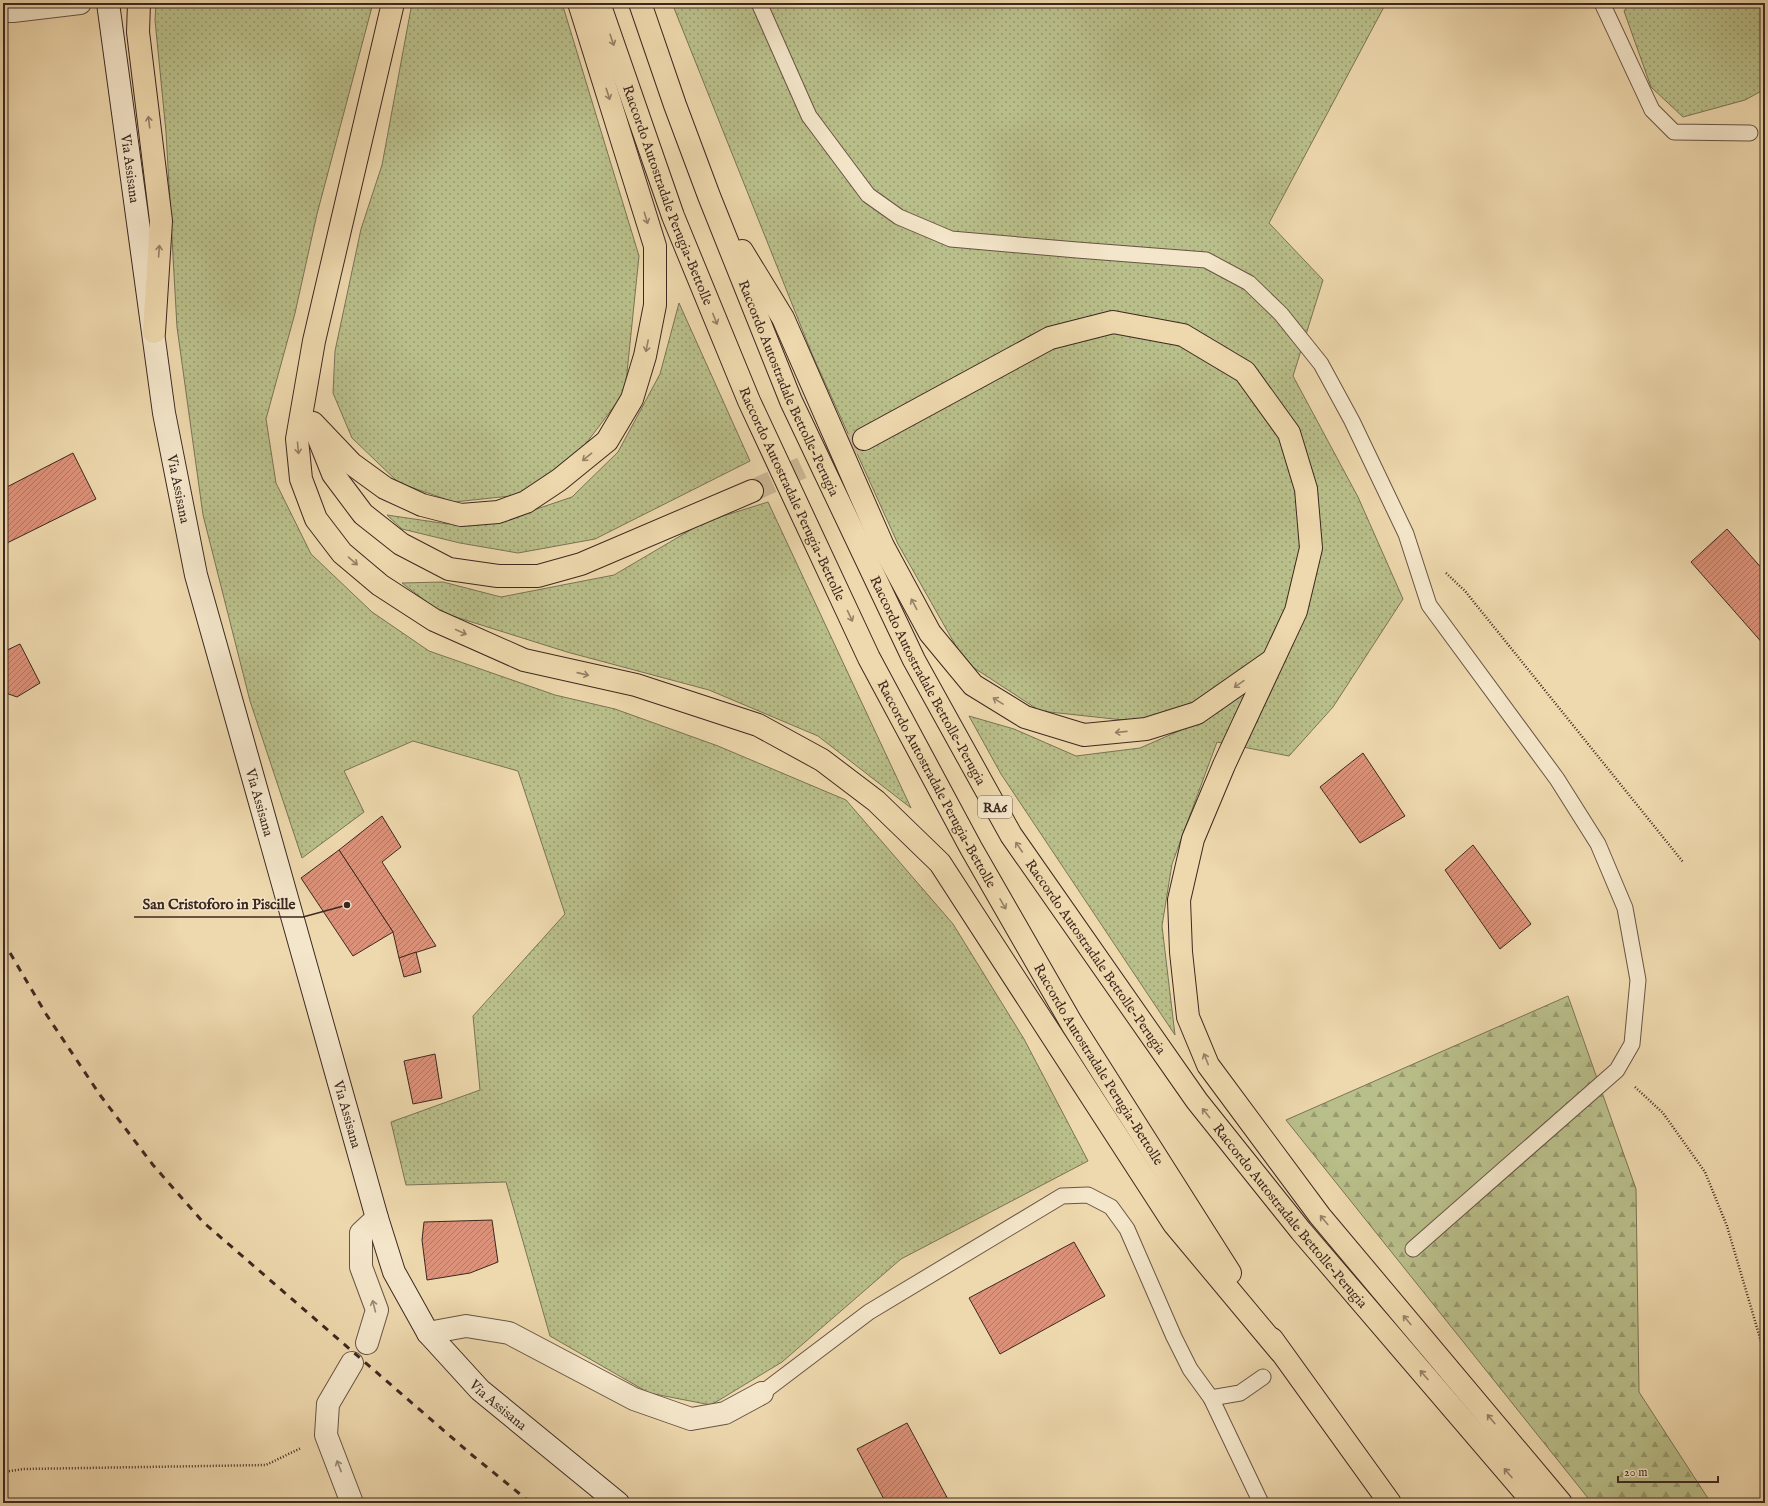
<svg xmlns="http://www.w3.org/2000/svg" width="1768" height="1506" font-family="'IM FELL English',serif">
  <defs>
    <pattern id="grass-dots" width="8" height="8" patternUnits="userSpaceOnUse"><rect width="8" height="8" fill="#b9bf8a"/><path d="M2 2h.1M6 6h.1" fill="none" stroke="#989b70" stroke-width="1.8" stroke-linecap="round"/></pattern>
    <pattern id="forest-firs" width="22" height="20" patternUnits="userSpaceOnUse"><rect width="22" height="20" fill="#b9bf8a"/><path d="M5 1l3.5 6h-7zM16 11l3.5 6h-7z" fill="#989b70"/></pattern>
    <pattern id="building-hatch" width="6" height="6" patternUnits="userSpaceOnUse"><rect width="6" height="6" fill="#dc927a"/><path d="M-1 1l2-2M0 6l6-6M5 7l2-2" fill="none" stroke="#b47764"/></pattern>
  </defs>
  <rect width="100%" height="100%" fill="#eed8ad"/>
  <filter id="stains"><feTurbulence type="fractalNoise" baseFrequency=".005" numOctaves="4"/><feColorMatrix values="0 0 0 0 .2 0 0 0 0 .09 0 0 0 0 .02 0 0 0 .5 -.17"/></filter>
  <radialGradient id="worn" r=".72"><stop offset=".6" stop-color="#630" stop-opacity="0"/><stop offset="1" stop-color="#630" stop-opacity=".3"/></radialGradient>
  <!-- grass -->
  <g fill="url(#grass-dots)" stroke="#7a7456">
    <path d="M156,3H373L317,214L295,313L266,419L276,483L311,554L372,612L429,651L555,695L615,709L718,746L846,800L953,924L1024,1039L1088,1161L901,1259L782,1362L711,1405L649,1393L550,1336L506,1182L406,1185L391,1122L480,1090L473,1016L565,914L518,771L413,741L344,771L364,812L302,858L250,701L203,515L177,327L166,132L155,20Z"/>
    <path d="M412,3H562L639,256L625,392L578,454L520,495L454,502L399,483L352,438L333,393L335,351L361,229L382,165Z"/>
    <path d="M672,3H1386L1269,223L1323,280L1293,376L1358,497L1403,599L1333,707L1289,756L1217,742L1172,864L1162,926L1175,1035L1001,774L969,716L1014,729L1076,756L1140,748L1188,727L1040,711L965,662L898,544L812,354Z"/>
    <path d="M1630,3H1765V89L1745,100L1683,117L1651,87L1624,11Z"/>
    <path d="M679,303L750,461L595,539L518,553L460,543L402,529L387,515L448,524L519,515L572,497L618,452L660,374Z"/>
    <path d="M768,502L911,808L818,736L709,690L567,652L440,612L402,583L443,582L501,597L614,575L704,522Z"/>
  </g>
  <!-- forest -->
  <path fill="url(#forest-firs)" stroke="#7a7456" d="M1568,996L1636,1189L1639,1392L1711,1503H1592L1286,1120Z"/>
  <!-- building -->
  <g fill="url(#building-hatch)" stroke="#3c2821">
    <path d="M73,453L96,499L3,545V489Z"/>
    <path d="M1727,529L1765,572V646L1691,562Z"/>
    <path d="M20,644L40,683L17,697L3,692V652Z"/>
    <path d="M1363,753L1405,816L1360,843L1320,787Z"/>
    <path d="M382,816L401,847L382,862L436,946L399,958L393,932L339,850Z"/>
    <path d="M1473,845L1531,924L1500,949L1445,870Z"/>
    <path d="M339,850L393,932L353,956L301,878Z"/>
    <path d="M416,952L421,972L404,977L399,958Z"/>
    <path d="M435,1054L442,1098L413,1104L404,1061Z"/>
    <path d="M492,1220L498,1262L470,1273L427,1280L422,1240L424,1222Z"/>
    <path d="M1074,1242L1105,1296L1000,1354L969,1298Z"/>
    <path d="M907,1423L950,1503H886L857,1449Z"/>
  </g>
  <g fill="none" stroke-linecap="round" stroke-linejoin="round">
    <!-- motorway-tunnel -->
    <path stroke="#cab591" stroke-width="22" stroke-dasharray="22 11" stroke-linecap="butt" d="M752,491L864,439"/>
    <!-- service casing -->
    <g stroke="#685444" stroke-width="17">
      <g id="service">
        <path d="M759,3L809,116L868,195L899,217L951,239L1077,250L1206,260L1249,283L1281,314L1321,364L1352,421L1406,534L1429,605L1557,779L1598,844L1625,908L1638,980L1632,1044L1617,1070L1413,1249"/>
        <path d="M1602,3L1652,110L1674,132L1750,133"/>
        <path d="M762,1393L869,1312L1062,1196L1088,1195L1111,1207L1127,1229L1174,1337L1190,1369L1211,1398L1261,1503"/>
        <path d="M1211,1398L1240,1393L1263,1377"/>
      </g>
    </g>
    <!-- minor casing -->
    <g stroke="#685444" stroke-width="24">
      <g id="minor">
        <path d="M3,11H13L80,3"/>
        <path d="M428,1333L466,1326L509,1333L634,1399L691,1419L725,1413L762,1393"/>
        <path d="M367,1343L377,1310L361,1267V1233L377,1218"/>
        <path d="M352,1503L326,1435L328,1404L352,1363"/>
      </g>
    </g>
    <!-- secondary casing -->
    <g stroke="#3c2821" stroke-width="24">
      <g id="secondary">
        <path id="s1" d="M108,3L164,413L196,575L377,1218L394,1272L428,1333L480,1390L618,1503"/>
      </g>
    </g>
    <!-- motorway casing -->
    <g stroke="#3c2821" stroke-width="24">
      <g id="motorway">
        <path d="M139,3L138,32L161,221L154,332"/>
        <path d="M393,3L314,341L297,439L301,479L316,519L342,553L380,585L434,620L524,660L636,685L758,725L822,760L876,801L940,863L1174,1224L1280,1351"/>
        <path id="s2" d="M599,3L673,216L749,401L869,658L971,848L1072,1024L1230,1273"/>
        <path id="s3" d="M640,3L675,105L709,196L791,401L914,660L1011,835L1197,1101L1301,1231L1534,1503"/>
        <path d="M742,251L783,318L883,546L930,633L973,685L1025,717L1084,735L1146,729L1197,713L1270,662"/>
        <path d="M313,423L352,464L385,488L422,505L461,515L498,512L526,502L559,480L607,441L632,399L645,356L655,305V246L579,3"/>
        <path d="M317,434L333,474L363,514L401,544L449,569L498,576H538L581,564L752,491"/>
        <path d="M864,439L1050,338L1113,322L1183,335L1245,372L1289,433L1306,489L1311,548L1296,611L1224,765L1193,839L1179,900L1181,952L1188,1017L1208,1065L1320,1216L1561,1503"/>
        <path d="M1272,1339L1390,1503"/>
      </g>
    </g>
    <!-- path -->
    <g stroke="#3c2821" stroke-width="2.5" stroke-dasharray="1 2" stroke-linecap="butt">
      <path d="M1446,573L1465,591L1683,862"/>
      <path d="M1635,1087L1663,1113L1705,1172L1727,1226L1765,1355"/>
      <path d="M3,1472L24,1469L266,1465L301,1448"/>
    </g>
    <!-- service -->
    <use href="#service" stroke="#f4e6ca" stroke-width="15"/>
    <!-- minor -->
    <use href="#minor" stroke="#f4e6ca" stroke-width="22"/>
    <!-- secondary -->
    <use href="#secondary" stroke="#f4e6ca" stroke-width="22"/>
    <!-- motorway -->
    <use href="#motorway" stroke="#eed8ad" stroke-width="22"/>
    <!-- rail -->
    <path stroke="#3c2821" stroke-width="3" stroke-dasharray="7 7" stroke-linecap="butt" d="M3,941L46,1014L100,1095L153,1165L203,1222L472,1455L531,1503"/>
  </g>
  <!-- one-way arrows -->
  <defs><path id="oneway-shaft" d="M-6 0H5M1.5-3L5.5 0L1.5 3" fill="none" stroke-width="1.6" stroke-linecap="round" stroke-linejoin="round"/></defs>
  <g stroke="#958067">
    <use href="#oneway-shaft" transform="translate(612 40) rotate(71)"/>
    <use href="#oneway-shaft" transform="translate(608 94) rotate(72)"/>
    <use href="#oneway-shaft" transform="translate(149 122) rotate(-97)"/>
    <use href="#oneway-shaft" transform="translate(646 218) rotate(73)"/>
    <use href="#oneway-shaft" transform="translate(159 251) rotate(-86)"/>
    <use href="#oneway-shaft" transform="translate(715 319) rotate(68)"/>
    <use href="#oneway-shaft" transform="translate(647 346) rotate(101)"/>
    <use href="#oneway-shaft" transform="translate(298 448) rotate(85)"/>
    <use href="#oneway-shaft" transform="translate(587 457) rotate(141)"/>
    <use href="#oneway-shaft" transform="translate(353 561) rotate(41)"/>
    <use href="#oneway-shaft" transform="translate(914 604) rotate(-118)"/>
    <use href="#oneway-shaft" transform="translate(850 616) rotate(65)"/>
    <use href="#oneway-shaft" transform="translate(461 632) rotate(24)"/>
    <use href="#oneway-shaft" transform="translate(583 674) rotate(13)"/>
    <use href="#oneway-shaft" transform="translate(1239 684) rotate(145)"/>
    <use href="#oneway-shaft" transform="translate(998 701) rotate(-148)"/>
    <use href="#oneway-shaft" transform="translate(1121 732) rotate(174)"/>
    <use href="#oneway-shaft" transform="translate(1019 847) rotate(-124)"/>
    <use href="#oneway-shaft" transform="translate(1003 904) rotate(60)"/>
    <use href="#oneway-shaft" transform="translate(1206 1059) rotate(-112)"/>
    <use href="#oneway-shaft" transform="translate(1206 1113) rotate(-129)"/>
    <use href="#oneway-shaft" transform="translate(1324 1220) rotate(-130)"/>
    <use href="#oneway-shaft" transform="translate(1407 1320) rotate(-130)"/>
    <use href="#oneway-shaft" transform="translate(1424 1375) rotate(-131)"/>
    <use href="#oneway-shaft" transform="translate(1491 1419) rotate(-130)"/>
    <use href="#oneway-shaft" transform="translate(1508 1473) rotate(-131)"/>
  </g>
  <g stroke="#988776">
    <use href="#oneway-shaft" transform="translate(374 1306) rotate(-104)"/>
    <use href="#oneway-shaft" transform="translate(339 1466) rotate(-111)"/>
  </g>
  <g text-anchor="middle" stroke-width="3" stroke-linejoin="round" paint-order="stroke">
    <!-- shield labels -->
    <rect fill="#f4e6ca" stroke="#736154" stroke-width="1" x="978" y="796" width="34" height="22" rx="3"/>
    <g font-size="13" font-weight="bold" fill="#3c2821">
      <text x="995" y="812">RA6</text>
    </g>
    <!-- street labels -->
    <g font-size="14" fill="#3c2821" stroke="#f4e6ca">
      <text dy="5" stroke="none"><textPath href="#s1" startOffset="167">Via Assisana</textPath></text>
      <text dy="5" stroke="none"><textPath href="#s2" startOffset="204">Raccordo Autostradale Perugia-Bettolle</textPath></text>
      <text dy="5" stroke="none"><textPath href="#s3" startOffset="413">Raccordo Autostradale Bettolle-Perugia</textPath></text>
      <text dy="5" stroke="none"><textPath href="#s1" startOffset="491">Via Assisana</textPath></text>
      <text dy="5" stroke="none"><textPath href="#s2" startOffset="528">Raccordo Autostradale Perugia-Bettolle</textPath></text>
      <text dy="5" stroke="none"><textPath href="#s3" startOffset="737">Raccordo Autostradale Bettolle-Perugia</textPath></text>
      <text dy="5" stroke="none"><textPath href="#s2" startOffset="852">Raccordo Autostradale Perugia-Bettolle</textPath></text>
      <text dy="5" stroke="none"><textPath href="#s1" startOffset="815">Via Assisana</textPath></text>
      <text dy="5" stroke="none"><textPath href="#s3" startOffset="1061">Raccordo Autostradale Bettolle-Perugia</textPath></text>
      <text dy="5" stroke="none"><textPath href="#s2" startOffset="1176">Raccordo Autostradale Perugia-Bettolle</textPath></text>
      <text dy="5" stroke="none"><textPath href="#s1" startOffset="1139">Via Assisana</textPath></text>
      <text dy="5" stroke="none"><textPath href="#s3" startOffset="1385">Raccordo Autostradale Bettolle-Perugia</textPath></text>
      <text dy="5" stroke="none"><textPath href="#s1" startOffset="1474">Via Assisana</textPath></text>
    </g>
  </g>
  <!-- callouts -->
  <path fill="none" stroke="#3c2821" stroke-width="1.5" d="M347 905L303 917H134"/>
  <circle fill="#3c2821" stroke="#f4e6ca" stroke-width="1.5" cx="347" cy="905" r="4"/>
  <g font-size="15" text-anchor="middle" font-weight="bold" fill="#3c2821" stroke="#f4e6ca" stroke-width="3" stroke-linejoin="round" paint-order="stroke">
    <text x="219" y="909">San Cristoforo in Piscille</text>
  </g>
  <!-- margin -->
  <rect width="1768" height="1506" fill="none" stroke="#eed8ad" stroke-width="16"/>
  <rect x="4" y="4" width="1760" height="1498" fill="none" stroke="#3c2821" stroke-width="2"/>
  <rect x="8" y="8" width="1752" height="1490" fill="none" stroke="#3c2821"/>
  <!-- scale -->
  <path d="M1618 1476v6h100v-6" fill="none" stroke="#3c2821" stroke-width="2"/>
  <text x="1624" y="1476" font-size="12" fill="#3c2821" stroke="#f4e6ca" stroke-width="3" paint-order="stroke">20 m</text>
  <rect width="100%" height="100%" filter="url(#stains)"/>
  <rect width="100%" height="100%" fill="url(#worn)"/>
</svg>
